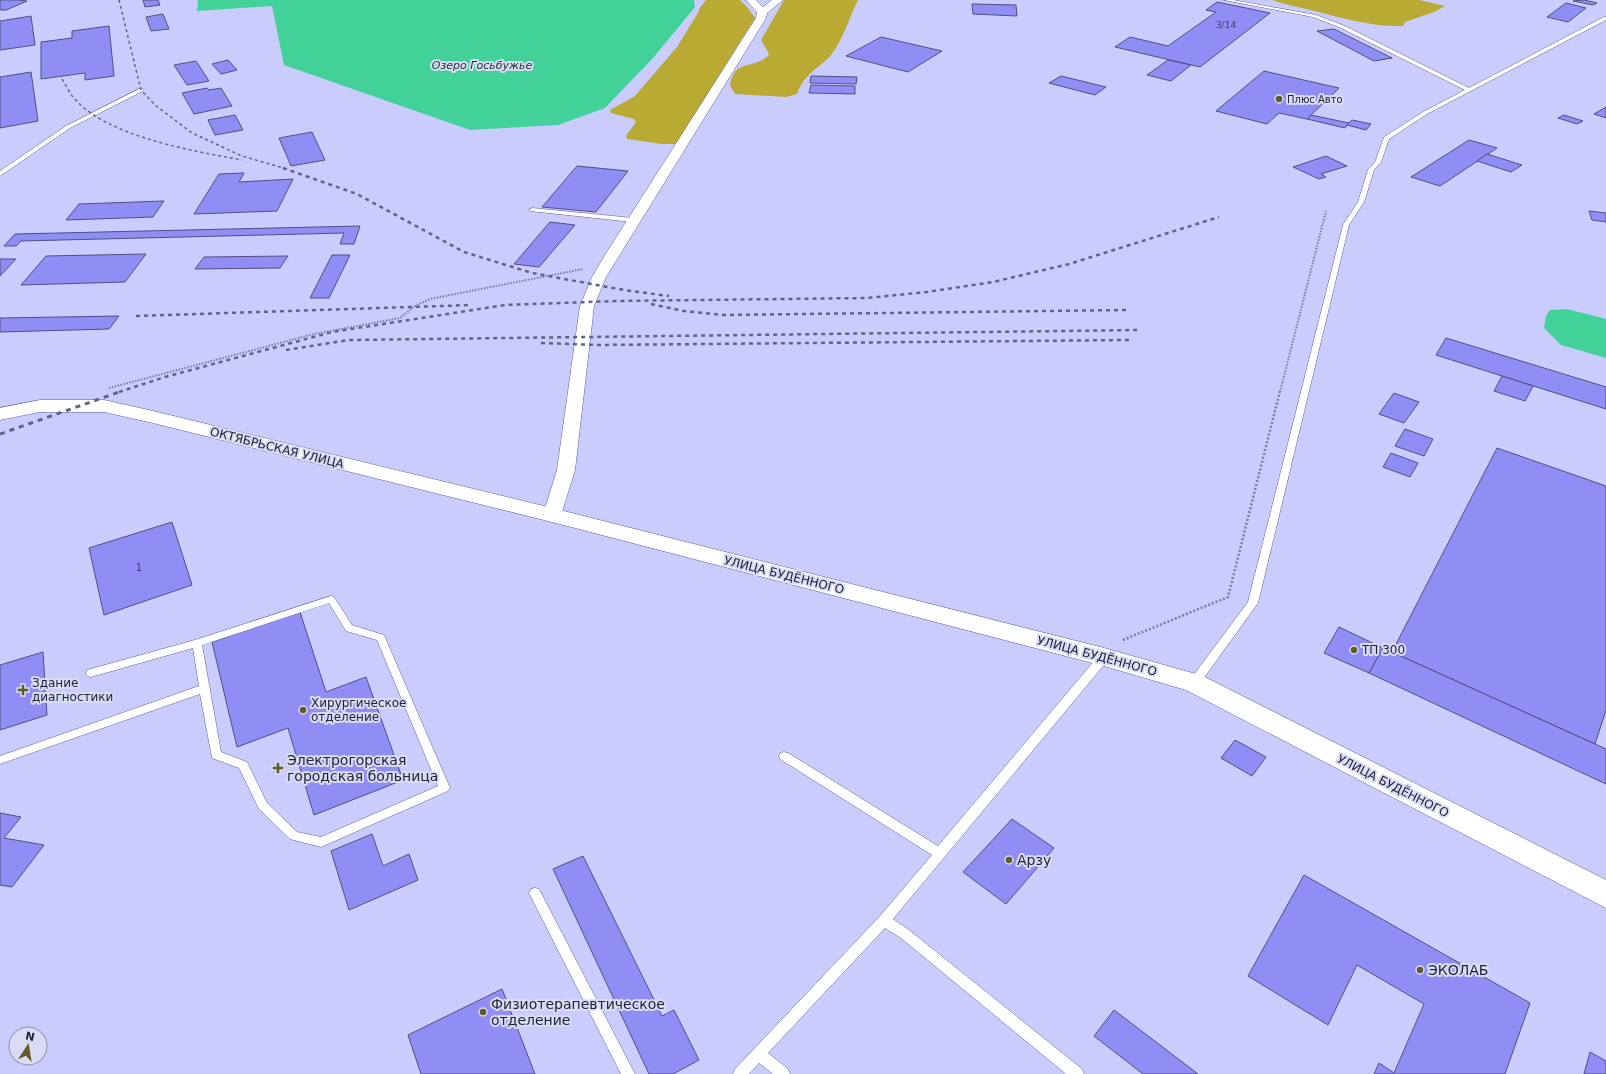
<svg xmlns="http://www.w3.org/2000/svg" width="1606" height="1074" font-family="'DejaVu Sans',sans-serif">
  <rect width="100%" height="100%" fill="#caccfe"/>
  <!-- green -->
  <g fill="#b8aa33">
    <path d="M706,0H740L748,8L755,18L676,144H662L627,139L626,136L636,122L634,119L611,113L610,110L635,96L677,47L699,11V9Z"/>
    <path d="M784,0H858C849,18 844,38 831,55C818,69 804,74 797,94L786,97L735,94L730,85C735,58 752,70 768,56L769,54L761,40Z"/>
    <path d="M1272,0H1419L1445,6L1434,12L1405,22L1403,26C1372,27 1343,18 1314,11C1299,7 1286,5 1272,0Z"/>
  </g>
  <!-- water -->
  <g fill="#42d299">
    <path d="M198,0H694L695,7L653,58L605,108L558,125L470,130L284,65L272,6L197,11Z"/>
    <path d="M1567,309L1606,319V358L1561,345L1544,328L1546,316L1550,310Z"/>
  </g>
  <!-- building -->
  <g fill="#908ef4" stroke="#4f4f84">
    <path d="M0,0H18L27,1L6,10H0Z"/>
    <path d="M143,0H158L160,5L145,7Z"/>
    <path d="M1584,0L1597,3L1593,5L1573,1Z"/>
    <path d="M1217,2L1270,13L1200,67L1115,47L1130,37L1168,46L1216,12L1206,10Z"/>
    <path d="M1566,3L1586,8L1568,22L1547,17Z"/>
    <path d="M972,4L1016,5L1017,16L973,14Z"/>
    <path d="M163,14L169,29L151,31L146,17Z"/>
    <path d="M31,16L35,45L0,50V21Z"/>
    <path d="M109,26L114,76L85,80V73L41,79V42L72,38V31Z"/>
    <path d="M1334,29L1392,58L1374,61L1317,31Z"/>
    <path d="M881,37L942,51L908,72L846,56Z"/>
    <path d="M228,60L237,70L221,74L212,64Z"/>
    <path d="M1168,60L1191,65L1171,81L1147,75Z"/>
    <path d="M196,61L209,81L187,85L174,65Z"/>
    <path d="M1264,71L1339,88L1307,119L1279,113L1267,124L1216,111Z"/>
    <path d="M31,72L38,121L0,128V77Z"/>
    <path d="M811,76L857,77L856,84L810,83Z"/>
    <path d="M1061,76L1106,87L1095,95L1049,83Z"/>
    <path d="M811,85L855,86V94L809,93Z"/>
    <path d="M207,88L209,90L221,88L232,106L194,114L182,93Z"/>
    <path d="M1606,107V118L1594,114Z"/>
    <path d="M235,115L243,130L215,135L208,120Z"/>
    <path d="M1311,115L1349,123L1345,128L1307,119Z"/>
    <path d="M1564,115L1583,121L1577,124L1558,118Z"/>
    <path d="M1352,120L1371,124L1366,130L1347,125Z"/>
    <path d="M312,132L325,160L291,166L279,138Z"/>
    <path d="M1469,140L1497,148L1440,186L1411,177Z"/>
    <path d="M1487,154L1522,165L1511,172L1477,161Z"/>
    <path d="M1326,156L1347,166L1321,174L1326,177L1319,179L1293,167Z"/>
    <path d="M577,166L628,171L596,212L542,207Z"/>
    <path d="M244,173L239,182L293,179L277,211L194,214L219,174Z"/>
    <path d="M164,201L153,217L66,220L79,204Z"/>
    <path d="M1589,211L1606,213V222L1592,220Z"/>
    <path d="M550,222L575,225L539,267L514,264Z"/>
    <path d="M360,226L354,244H340L344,233L21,241L16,246H4L15,234Z"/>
    <path d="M146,254L125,282L21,285L46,256Z"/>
    <path d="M332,255H350L329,298H310Z"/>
    <path d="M288,256L280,268L195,269L204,257Z"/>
    <path d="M0,259H16L0,276Z"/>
    <path d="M119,316L109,329L0,332V318Z"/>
    <path d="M1446,338L1606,387V409L1436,355Z"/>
    <path d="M1502,376L1533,386L1525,401L1494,391Z"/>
    <path d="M1394,393L1419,402L1404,423L1379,414Z"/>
    <path d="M1405,429L1433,439L1424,456L1395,446Z"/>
    <path d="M1497,448L1606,486V710L1595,744L1392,652Z"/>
    <path d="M1391,453L1418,463L1410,477L1383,467Z"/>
    <path d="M172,522L192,585L104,615L89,548Z"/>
    <path d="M300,612L326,692L366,677L403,780L314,815L288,728L237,747L212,642Z"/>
    <path d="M1339,627L1383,648L1369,673L1324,653Z"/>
    <path d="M1383,648L1606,749V784L1369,673Z"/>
    <path d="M43,652L47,715L0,730V665Z"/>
    <path d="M1235,740L1266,757L1252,776L1221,758Z"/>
    <path d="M0,813L21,817L4,838L44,845L12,887L0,885Z"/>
    <path d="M1012,819L1054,848L1006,904L963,872Z"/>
    <path d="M372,834L383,866L409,854L418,880L349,910L331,851Z"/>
    <path d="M583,856L662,1016L674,1010L699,1060L673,1074H649L553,869Z"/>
    <path d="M1304,875L1530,1003L1505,1074H1374L1379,1063L1394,1073L1424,1004L1357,965L1328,1025L1248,976Z"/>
    <path d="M502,989L535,1074H421L408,1035Z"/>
    <path d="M1114,1010L1198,1074H1143L1094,1036Z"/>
    <path d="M1590,1052L1606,1061V1074H1584Z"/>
  </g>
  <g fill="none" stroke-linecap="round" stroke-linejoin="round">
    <!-- service casing -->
    <g stroke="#5e5f95" stroke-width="1">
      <g id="service">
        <path d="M1224,0H1233L1316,15L1345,26L1469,88L1604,17H1606V20L1427,114L1389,139L1381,162L1374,170L1364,202L1349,225L1258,603L1198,686L1194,687L1190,686L1189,683L1190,680L1248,602L1343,225L1358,202L1368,170L1375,162L1384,137L1423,112L1465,90L1341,28L1313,17Z"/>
        <path d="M141,88L144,90L143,91L70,128L0,176V171L66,126Z"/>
        <path d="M532,208L633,218L636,220L633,222L530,211L529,210Z"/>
        <path d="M331,596L334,597L352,625L384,635L450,788L448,791L321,847L290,839L259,809L239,768L212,758L200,694L0,764V756L199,686L193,648L91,677L87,676L86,673L87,670L195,640ZM329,603L346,631L377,640L438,786L321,837L297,832L267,803L247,762L221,752L202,645Z"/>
        <path d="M1104,653L1108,654L1109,657L1108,660L893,919L909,930L1082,1069L1084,1074H1066L901,938L885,928L768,1053L788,1069L790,1074H773L759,1063L749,1074H733L735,1069L880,916L932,855L780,759L779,756L780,753L784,752L788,753L938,846L1100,654Z"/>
        <path d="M535,888L539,889L635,1074H621L529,893L531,889Z"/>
      </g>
    </g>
    <!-- minor casing -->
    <g stroke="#5e5f95" stroke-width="1">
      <path id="minor" d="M746,0H756L763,7L772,0H783L767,13L766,18L606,277L594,306L575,470L561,515L559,519L552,521L545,519L543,515L557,470L580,306L592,277L605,255L756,18L757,12Z"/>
    </g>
    <!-- tertiary casing -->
    <g stroke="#5e5f95" stroke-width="1">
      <path id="tertiary" d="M40,400H104L153,411L552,508L1104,648L1203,676L1606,880V908L1186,690L1104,666L552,522L153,423L104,412H40L0,420V408Z"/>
    </g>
    <!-- path-far1 -->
    <g stroke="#797ba0" stroke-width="2" stroke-dasharray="1.5 1.5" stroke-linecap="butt">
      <path d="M109,388L314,334L400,318L415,306L430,299L583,269"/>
      <path d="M1280,392L1326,211"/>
    </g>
    <!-- path -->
    <path stroke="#797ba0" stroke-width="2.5" stroke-dasharray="2 2" stroke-linecap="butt" d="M1123,640L1228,597L1280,391"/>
    <!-- service -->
    <use href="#service" fill="#fff" fill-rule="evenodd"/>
    <!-- minor -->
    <use href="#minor" fill="#fff" fill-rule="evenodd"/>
    <!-- tertiary -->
    <use href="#tertiary" fill="#fff" fill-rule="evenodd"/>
    <!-- rail-far2 -->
    <g stroke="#616284" stroke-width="1.5" stroke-dasharray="3 3" stroke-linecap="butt">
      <path d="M119,0L141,90L155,105L192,133L242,156L287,169"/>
      <path d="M62,79C66,85 69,92 73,97C106,137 194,151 242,160"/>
    </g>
    <!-- rail-far1 -->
    <g stroke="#616284" stroke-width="2.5" stroke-dasharray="4 4" stroke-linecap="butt">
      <path d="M283,168L357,194L464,252L532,273L624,290L669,296"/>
      <path d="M651,304L684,311L723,315L1126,310"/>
      <path d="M136,316L471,305"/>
      <path d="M541,343L599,345L1129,340"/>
      <path d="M286,350L349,340L1139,330"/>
      <path d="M119,392L165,377L332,332L505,305L616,301L867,298L927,292L993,282L1069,264L1219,217"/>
    </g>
    <!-- rail -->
    <path stroke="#616284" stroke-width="3" stroke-dasharray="5 5" stroke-linecap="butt" d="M0,434L122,391"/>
  </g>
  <!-- markers -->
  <g fill="#605a26" stroke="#dadcf5" stroke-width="1.5">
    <circle cx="1279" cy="99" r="4"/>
    <circle cx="1354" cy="650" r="4"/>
    <path d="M21 684h4v4h4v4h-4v4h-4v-4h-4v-4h4z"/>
    <circle cx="303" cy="710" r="4"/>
    <path d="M276 762h4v4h4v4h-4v4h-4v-4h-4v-4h4z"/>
    <circle cx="1009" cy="860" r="4"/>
    <circle cx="1420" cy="970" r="4"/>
    <circle cx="483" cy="1012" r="4"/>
  </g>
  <g text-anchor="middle" stroke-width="4" stroke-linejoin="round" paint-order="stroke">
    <!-- far-number labels -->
    <g font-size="9" fill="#3b3b66">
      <text x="1226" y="28">3/14</text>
    </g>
    <!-- far-poi labels -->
    <g font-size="10" fill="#1f1f36" stroke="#dadcf5" text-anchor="start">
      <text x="1287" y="103">Плюс Авто</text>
    </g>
    <!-- number labels -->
    <g font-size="10" fill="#3b3b66">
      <text x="139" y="571">1</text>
    </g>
    <!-- far-water labels -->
    <g font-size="11" font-style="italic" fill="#193025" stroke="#dadcf5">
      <text x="482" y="69">Озеро Госьбужье</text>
    </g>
    <!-- street labels -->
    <g font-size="12" fill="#1f1f36" stroke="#dadcf5">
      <text transform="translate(277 448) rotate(14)" y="4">ОКТЯБРЬСКАЯ УЛИЦА</text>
      <text transform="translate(784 575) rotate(14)" y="4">УЛИЦА БУДЁННОГО</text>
      <text transform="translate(1097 656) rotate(15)" y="4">УЛИЦА БУДЁННОГО</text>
      <text transform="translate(1393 786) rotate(27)" y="4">УЛИЦА БУДЁННОГО</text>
    </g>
    <!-- poi labels -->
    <g font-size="12" fill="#1f1f36" stroke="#dadcf5" text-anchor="start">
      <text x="1362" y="654">ТП 300</text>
      <text x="32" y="687">Здание<tspan x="32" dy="14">диагностики</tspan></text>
      <text x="311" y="707">Хирургическое<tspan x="311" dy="14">отделение</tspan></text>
    </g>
    <!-- near-poi labels -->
    <g font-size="14" fill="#1f1f36" stroke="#dadcf5" text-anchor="start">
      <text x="287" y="765">Электрогорская<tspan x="287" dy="16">городская больница</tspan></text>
      <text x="1017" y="865">Арзу</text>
      <text x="1428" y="975">ЭКОЛАБ</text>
      <text x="491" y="1009">Физиотерапевтическое<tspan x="491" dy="16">отделение</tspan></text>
    </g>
  </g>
  <!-- north arrow -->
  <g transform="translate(28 1046) rotate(12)"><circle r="19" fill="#dadcf5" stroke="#8f90a9"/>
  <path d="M0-3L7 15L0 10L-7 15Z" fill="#605a26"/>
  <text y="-6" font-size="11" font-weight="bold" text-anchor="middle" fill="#1f1f36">N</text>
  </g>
</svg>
